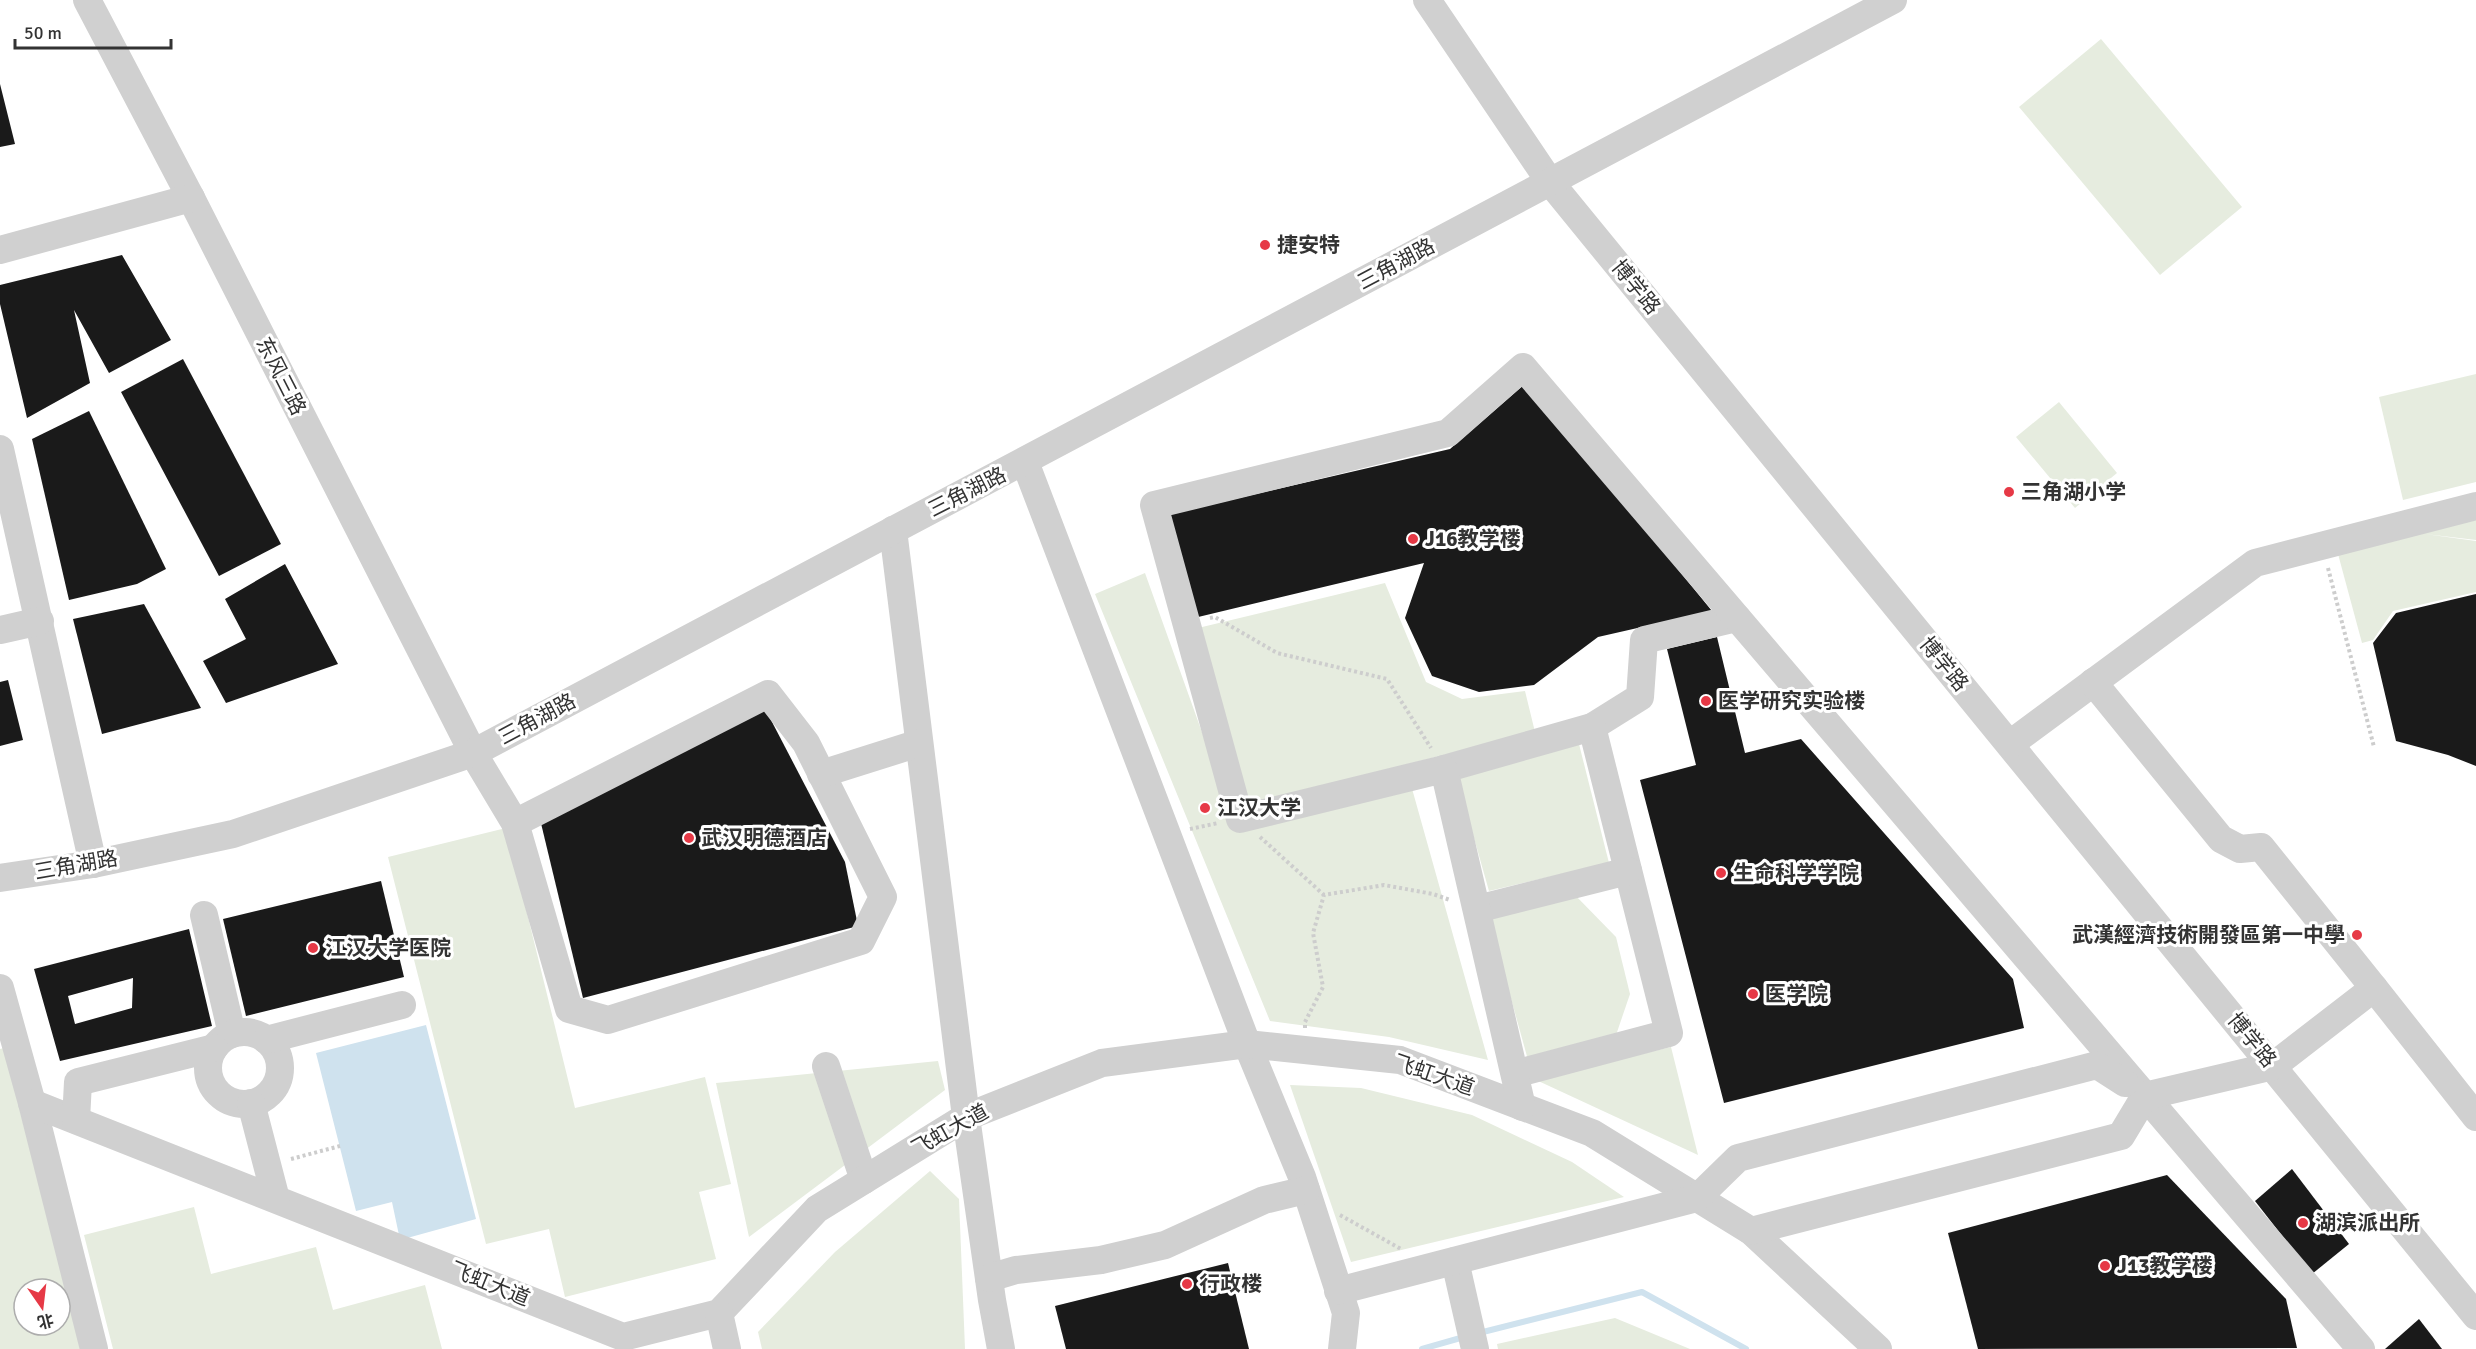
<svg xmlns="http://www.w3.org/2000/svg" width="2476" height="1349" font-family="Signika,'Noto Sans SC',sans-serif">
  <rect width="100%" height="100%" fill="#fff"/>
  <!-- green -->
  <g fill="#e6ecdf" fill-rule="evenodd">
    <path d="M2101,39L2242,207L2160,275L2019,107Z"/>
    <path d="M2476,374V482L2403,500L2379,397Z"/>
    <path d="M2059,402L2117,473L2075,508L2016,437Z"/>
    <path d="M2476,518V540L2425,534L2476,541V592L2393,611L2373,640L2362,643L2338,554Z"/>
    <path d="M1145,573L1237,830L1411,785L1488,1060L1389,1037L1270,1021L1095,594Z"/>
    <path d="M1385,583L1426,682L1462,699L1525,691L1535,732L1249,804L1198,628Z"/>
    <path d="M1579,744L1609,863L1489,891L1457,778Z"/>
    <path d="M506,828L575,1108L705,1077L731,1184L699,1192L716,1259L565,1297L549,1229L486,1244L388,857Z"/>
    <path d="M1575,895L1616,937L1630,994L1615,1038L1528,1060L1489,919Z"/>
    <path d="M1671,1047L1698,1155L1534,1079Z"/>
    <path d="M4,1048L81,1349H0V1049ZM24,1289H60V1325H24Z"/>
    <path d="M938,1061L945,1090L749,1237L716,1083Z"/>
    <path d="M1290,1085L1361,1088L1472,1115L1572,1162L1624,1197L1351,1262Z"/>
    <path d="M930,1171L959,1199L965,1349H762L758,1332L835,1252Z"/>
    <path d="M194,1207L211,1274L316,1247L333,1310L425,1285L442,1349H113L84,1235Z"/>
    <path d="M1615,1318L1690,1349H1498L1497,1344Z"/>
  </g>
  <!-- water -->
  <path fill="#cfe2ee" d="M426,1025L476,1219L400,1240L392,1202L356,1211L316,1053Z"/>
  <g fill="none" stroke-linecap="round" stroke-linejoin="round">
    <!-- stream -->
    <g stroke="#cfe2ee" stroke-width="6">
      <path d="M1479,1333L1642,1292L1746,1349"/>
      <path d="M1422,1349L1464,1337"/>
    </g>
  </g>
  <!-- building -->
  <g fill="#1a1a1a" fill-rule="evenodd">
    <path d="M0,84L15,144L0,147Z"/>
    <path d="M122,255L171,340L109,373L74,310L90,383L27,418L0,304V285Z"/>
    <path d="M183,359L281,544L219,576L121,392Z"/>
    <path d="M1526,383L1712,611L1598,637L1534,685L1479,692L1432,676L1405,618L1424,563L1194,618L1166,515L1450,449Z"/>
    <path d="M89,411L166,569L137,584L69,600L32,439Z"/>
    <path d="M285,564L338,664L226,703L203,661L246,639L225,599Z"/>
    <path d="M2476,594V766L2448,755L2396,741L2373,643L2396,613Z"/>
    <path d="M144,604L201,708L102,734L73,619Z"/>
    <path d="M1717,637L1745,753L1801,739L2013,979L2024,1028L1724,1103L1640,780L1696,765L1667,649Z"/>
    <path d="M8,680L23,740L0,746V682Z"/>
    <path d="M760,699L845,862L858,926L583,998L539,815Z"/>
    <path d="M381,881L404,977L246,1016L223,919Z"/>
    <path d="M189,929L212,1026L60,1061L34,969ZM133,978L132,1008L75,1024L68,996Z"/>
    <path d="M2292,1169L2349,1244L2312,1274L2255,1201Z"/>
    <path d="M2167,1175L2286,1299L2297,1348L1978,1349L1948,1233Z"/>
    <path d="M1228,1263L1249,1349H1066L1055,1306Z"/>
    <path d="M2419,1319L2442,1349H2385Z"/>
  </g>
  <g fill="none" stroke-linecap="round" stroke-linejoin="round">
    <!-- path -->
    <g stroke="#cdcdcd" stroke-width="4" stroke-dasharray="3 3" stroke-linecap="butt">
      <path d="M2328,568L2374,747"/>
      <path d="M1210,618L1215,617L1277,653L1387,679L1431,748"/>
      <path d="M1190,829L1218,823"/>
      <path d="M1260,837L1324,895"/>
      <path d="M1305,1028V1022L1323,987L1313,933L1324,895L1384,885L1433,894L1450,900"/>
      <path d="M291,1159L340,1146"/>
      <path d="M1340,1215L1401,1249"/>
    </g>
    <!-- minor -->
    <g stroke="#d0d0d0" stroke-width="28">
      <path d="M87,0L191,198L473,753L515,823L569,1009L608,1020L861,941L883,897L806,743L768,694L515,823"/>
      <path d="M1427,0L1550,182L2476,1316"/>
      <path d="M0,250L191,198"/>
      <path d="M0,449L93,864"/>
      <path d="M1025,462L1247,1044L1302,1177L1346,1313L1342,1349"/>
      <path d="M893,530L966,1117L992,1300L1001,1349"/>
      <path d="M0,630L40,621"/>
      <path d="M1592,727L1640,697L1644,640L1737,618"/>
      <path d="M2010,744L2255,563L2476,506"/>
      <path d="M1444,769L1592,727L1669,1033L1515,1074"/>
      <path d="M821,774L919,743"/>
      <path d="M0,878L93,864L233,834L473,753L1893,0"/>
      <path d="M1477,909L1628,871"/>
      <path d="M204,915L232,1034"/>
      <path d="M0,988L32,1103L94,1349"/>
      <path d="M2374,988L2476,1117"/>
      <circle cx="244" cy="1068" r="36"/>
      <path d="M266,1040L402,1005"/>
      <path d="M826,1066L864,1180"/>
      <path d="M32,1103L623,1337L719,1313L817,1209L966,1117L1102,1063L1247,1044L1400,1060L1592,1133L1751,1231L1878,1349"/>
      <path d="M251,1103L276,1199"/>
      <path d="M1522,1107L1444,769L1240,819L1154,505L1448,433L1523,367L2361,1349"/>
      <path d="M76,1120L78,1082L214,1048"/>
      <path d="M1751,1231L2121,1136L2145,1096L2273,1066L2374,988L2261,847L2240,849L2221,839L2093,682"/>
      <path d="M1455,1261L1475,1349"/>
      <path d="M989,1278L1016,1270L1101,1260L1165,1245L1264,1200L1306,1190"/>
      <path d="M1338,1291L1697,1198L1738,1158L2097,1065L2125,1083"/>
      <path d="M719,1313L727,1349"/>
    </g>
  </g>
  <!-- markers -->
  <g fill="#e63946" stroke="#fff" stroke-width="2">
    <circle cx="1265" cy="245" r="6"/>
    <circle cx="2009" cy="492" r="6"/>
    <circle cx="1413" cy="539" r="6"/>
    <circle cx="1706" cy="701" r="6"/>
    <circle cx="1205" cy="808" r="6"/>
    <circle cx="689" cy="838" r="6"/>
    <circle cx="1721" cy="873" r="6"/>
    <circle cx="2357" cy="935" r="6"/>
    <circle cx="313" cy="948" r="6"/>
    <circle cx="1753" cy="994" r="6"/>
    <circle cx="2303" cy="1223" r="6"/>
    <circle cx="2105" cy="1266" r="6"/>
    <circle cx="1187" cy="1284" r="6"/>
  </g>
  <g text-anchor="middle" stroke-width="6" stroke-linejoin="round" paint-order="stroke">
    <!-- poi labels -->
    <g font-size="21" font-weight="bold" fill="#333" stroke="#fff" text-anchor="start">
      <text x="1277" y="252">捷安特</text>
      <text x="2021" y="499">三角湖小学</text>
      <text x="1425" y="546">J16教学楼</text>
      <text x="1718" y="708">医学研究实验楼</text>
      <text x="1217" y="815">江汉大学</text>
      <text x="701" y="845">武汉明德酒店</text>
      <text x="1733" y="880">生命科学学院</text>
      <text x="2345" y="942" text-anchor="end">武漢經濟技術開發區第一中學</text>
      <text x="325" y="955">江汉大学医院</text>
      <text x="1765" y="1001">医学院</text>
      <text x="2315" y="1230">湖滨派出所</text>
      <text x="2117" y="1273">J13教学楼</text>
      <text x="1199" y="1291">行政楼</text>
    </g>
    <!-- street labels -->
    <g font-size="21" fill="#333" stroke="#fff">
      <text transform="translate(1396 264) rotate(-28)" y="7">三角湖路</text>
      <text transform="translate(1636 287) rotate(51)" y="7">博学路</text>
      <text transform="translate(281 376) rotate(63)" y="7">东风三路</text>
      <text transform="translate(967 492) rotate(-27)" y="7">三角湖路</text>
      <text transform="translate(1944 664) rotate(51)" y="7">博学路</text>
      <text transform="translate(537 719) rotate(-28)" y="7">三角湖路</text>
      <text transform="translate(76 865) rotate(-10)" y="7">三角湖路</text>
      <text transform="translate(2252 1040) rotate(51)" y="7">博学路</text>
      <text transform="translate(1434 1075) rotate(19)" y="7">飞虹大道</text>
      <text transform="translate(950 1130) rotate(-29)" y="7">飞虹大道</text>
      <text transform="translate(490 1284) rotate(22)" y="7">飞虹大道</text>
    </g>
  </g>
  <!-- north arrow -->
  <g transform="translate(42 1307) rotate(166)"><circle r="28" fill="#ffffff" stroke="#adadad" stroke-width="1.5"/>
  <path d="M0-4.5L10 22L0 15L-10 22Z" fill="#e63946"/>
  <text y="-9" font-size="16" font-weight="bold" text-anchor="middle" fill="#333333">北</text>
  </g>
  <!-- scale -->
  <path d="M15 39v9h156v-9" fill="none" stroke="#333333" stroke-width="3"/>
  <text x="24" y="39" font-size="18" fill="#333333" stroke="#ffffff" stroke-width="4.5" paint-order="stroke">50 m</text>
</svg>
